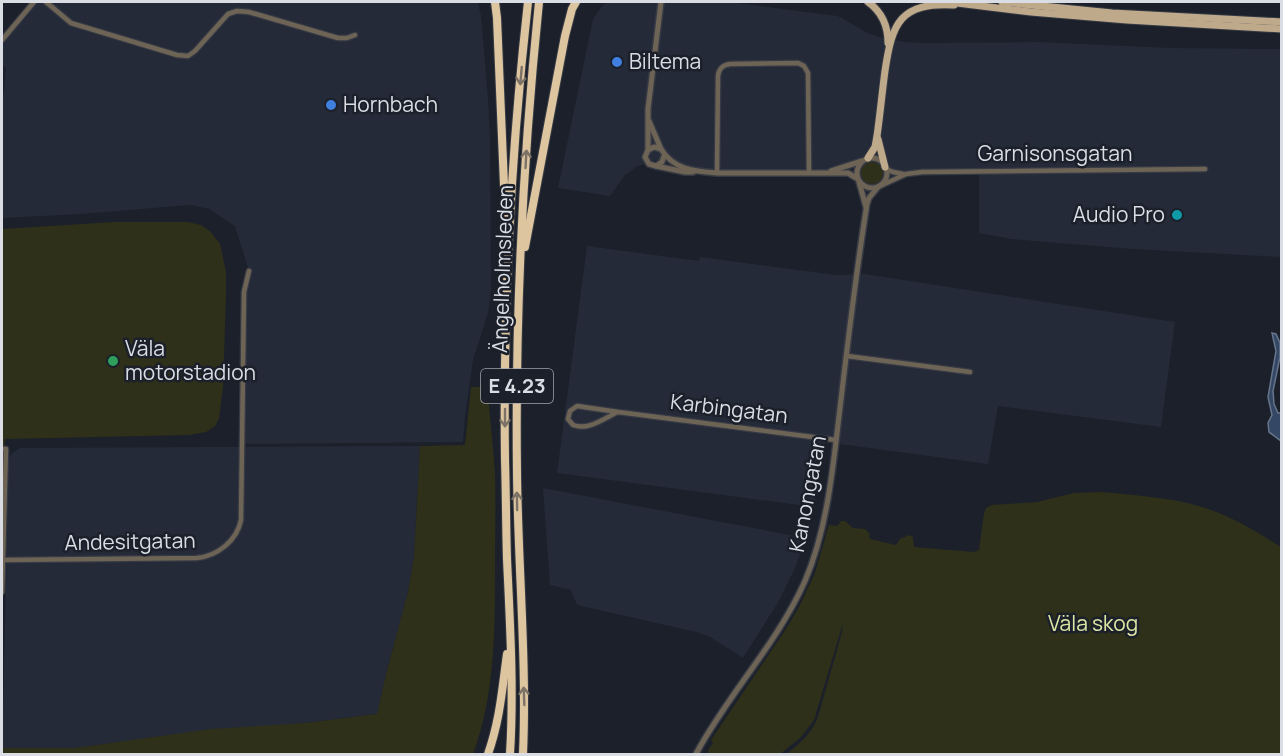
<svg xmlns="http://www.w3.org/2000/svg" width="1283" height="756" font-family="Manrope,sans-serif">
  <rect width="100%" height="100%" fill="#1b202a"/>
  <!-- built -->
  <g fill="#242a38">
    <path d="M34,2H478L481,16L488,99L490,137L491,289L488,313L473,360L465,416L463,442L242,444L244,292L249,271L235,226L209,209L190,205L81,214L2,218V97L4,91L6,68L2,64V40Z"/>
    <path d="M607,2H730L821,14L838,16L866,32L878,37L904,42L924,43L1038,42L1171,48L1281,49V257L1133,249L1011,239L979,233V170L899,172L887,167L875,141L865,158L854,163L823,171H715L688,169L667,159L652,161L636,167L624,176L610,196L558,188L593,19L602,6Z"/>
    <path d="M587,246L699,261L700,257L837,275L865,274L1175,322L1161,427L998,406L988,464L825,442L814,507L557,473Z"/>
    <path d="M420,446L414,557L408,592L386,674L377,714L305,723L75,748H2L9,459L12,453L20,448Z"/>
    <path d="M543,488L806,538L795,568L780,599L743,658L710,637L696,632L577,605L571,590L550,585Z"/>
  </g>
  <!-- green -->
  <g fill="#2e3019">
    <circle cx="872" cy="173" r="11"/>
    <path d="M114,222H188L201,225L210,231L220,244L226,272V294L223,387L220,410L219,418L215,426L206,432L189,435L5,439L2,532V229Z"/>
    <path d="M471,387H487C490,416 493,444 495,473C496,505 495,538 495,569C495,632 495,695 473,754H2V748H75L211,729L305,723L377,714L386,674L408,592L414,557L420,446L465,445Z"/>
    <path d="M1100,492C1134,495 1169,497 1202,507C1230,515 1257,532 1281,547V754H786C800,744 812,733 818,717L842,632L843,623L814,720L801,737L780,754H709L708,750L713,743L711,740L786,629L799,607L815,573L829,525L837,526L841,521H845L853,528L865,529L869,533L870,539L896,545L900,539L909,535L913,537L914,547L974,552L979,550L984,513L986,508L992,505L1037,502L1074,493Z"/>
  </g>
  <!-- water -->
  <path fill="#344865" stroke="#66758b" stroke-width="1.5" d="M1272,333L1276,334L1280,343V357L1273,391L1274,404L1278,413H1281V441L1269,432L1268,423L1272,415L1268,397L1276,351Z"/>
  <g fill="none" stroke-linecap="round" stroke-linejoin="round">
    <!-- minor casing -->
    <g stroke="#363a44" stroke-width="7">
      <g id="minor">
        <path d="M46,2L71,23L177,55L188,56L195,51L228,14L237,11L249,12L338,38H347L355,35"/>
        <path d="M2,40L34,2"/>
        <path d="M886,169L893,172L903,174"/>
        <path d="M717,173L718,76C719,68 723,65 730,64L798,63L804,66L808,73L809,173"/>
        <path d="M880,186L906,174L922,172L1205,169"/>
        <path d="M847,356L970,372"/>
        <path d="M618,412L577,406L570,411L568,419L573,425C589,431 604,418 618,412L836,440"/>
        <path d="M2,449H6L2,592"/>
        <path d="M2,560L197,558C217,556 237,541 241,520L244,292L249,271"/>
      </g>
    </g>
    <!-- tertiary casing -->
    <g stroke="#363a44" stroke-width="8">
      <g id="tertiary">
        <path d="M649,121L661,149"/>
        <path d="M648,150V109L661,2"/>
        <path d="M664,156L662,162L656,166L649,164L645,157L648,150L654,147L661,149C674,170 694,171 717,173H848L858,179"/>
        <circle cx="872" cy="173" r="15"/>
        <path d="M656,166L685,172H693"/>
        <path d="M831,171L862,161"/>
        <path d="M859,182L866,207"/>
        <path d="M696,754C728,694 777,644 805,581C828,527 833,466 840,408C848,340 856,272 867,204L869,198L878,187"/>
      </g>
    </g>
    <!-- primary casing -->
    <g stroke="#363a44" stroke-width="9">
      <g id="primary">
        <path d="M868,2C882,12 888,25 888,43"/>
        <path d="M949,2L1031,12L1127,20L1282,29"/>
        <path d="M1002,2L1112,13L1282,22"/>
        <path d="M878,139L885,167"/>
        <path d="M868,158L875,147L877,136C880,115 882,93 885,71C892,23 900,2 954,5"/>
      </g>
    </g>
    <!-- motorway casing -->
    <g stroke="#363a44" stroke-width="10">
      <g id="motorway">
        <path d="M495,2L497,18L504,185L505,235"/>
        <path d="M525,247L565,36L572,9L576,2"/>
        <path d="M488,754C500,720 502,690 507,654"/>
        <path d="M510,754C514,689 510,624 507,559C506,526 506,493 505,459C503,307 511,153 528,2"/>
        <path d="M523,754C527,661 518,567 517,473C515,316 523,158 539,2"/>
      </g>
    </g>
    <!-- minor -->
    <use href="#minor" stroke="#6e6456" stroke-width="4.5"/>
    <!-- tertiary -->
    <use href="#tertiary" stroke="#6e6456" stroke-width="5"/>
    <!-- primary -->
    <use href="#primary" stroke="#bea98b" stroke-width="7"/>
    <!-- motorway -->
    <use href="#motorway" stroke="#ddc5a0" stroke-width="8"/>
  </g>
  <!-- one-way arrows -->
  <defs><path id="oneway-shaft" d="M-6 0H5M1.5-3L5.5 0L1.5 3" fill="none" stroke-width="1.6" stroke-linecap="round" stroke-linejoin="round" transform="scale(1.5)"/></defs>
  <g stroke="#7c7265">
    <use href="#oneway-shaft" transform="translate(521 76) rotate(95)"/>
    <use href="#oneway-shaft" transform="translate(526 159) rotate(-87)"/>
    <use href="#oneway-shaft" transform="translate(505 418) rotate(90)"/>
    <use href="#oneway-shaft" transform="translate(517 501) rotate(-91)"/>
    <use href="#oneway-shaft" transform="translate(524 696) rotate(-92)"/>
  </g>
  <!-- markers -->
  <g fill="#3f7fe0" stroke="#1b202a" stroke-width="2">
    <circle cx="617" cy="62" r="6"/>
    <circle cx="331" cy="105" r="6"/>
  </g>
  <circle fill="#0f9aa8" stroke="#1b202a" stroke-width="2" cx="1177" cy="215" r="6"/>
  <circle fill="#2e9e5b" stroke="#1b202a" stroke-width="2" cx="113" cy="361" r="6"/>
  <g text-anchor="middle" stroke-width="5" stroke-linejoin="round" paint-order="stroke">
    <!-- shield labels -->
    <rect fill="#1b202a" stroke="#a1a4ac" stroke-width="1.5" x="481" y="369" width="72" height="34" rx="4.5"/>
    <g font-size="20" font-weight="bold" fill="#dadde4">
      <text x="517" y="393">E 4.23</text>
    </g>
    <!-- poi labels -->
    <g font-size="21" fill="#dadde4" stroke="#1b202a" text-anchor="start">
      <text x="629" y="69">Biltema</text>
      <text x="343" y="112">Hornbach</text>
      <text x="1165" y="222" text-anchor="end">Audio Pro</text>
      <text x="125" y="356">Väla<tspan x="125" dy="24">motorstadion</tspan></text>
    </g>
    <!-- street labels -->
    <g font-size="21" fill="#dadde4" stroke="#1b202a">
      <text x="1055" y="161">Garnisonsgatan</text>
      <text transform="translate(503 269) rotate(-88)" y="7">Ängelholmsleden</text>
      <text transform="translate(729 409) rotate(7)" y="7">Karbingatan</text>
      <text transform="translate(808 494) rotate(-79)" y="7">Kanongatan</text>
      <text transform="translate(130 542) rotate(-1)" y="7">Andesitgatan</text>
    </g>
    <!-- park labels -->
    <g font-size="21" fill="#dfe7a5" stroke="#1b202a">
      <text x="1093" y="631">Väla skog</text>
    </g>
  </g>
  <!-- border -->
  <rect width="1283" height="756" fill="none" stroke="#dadde4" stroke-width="6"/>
</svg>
